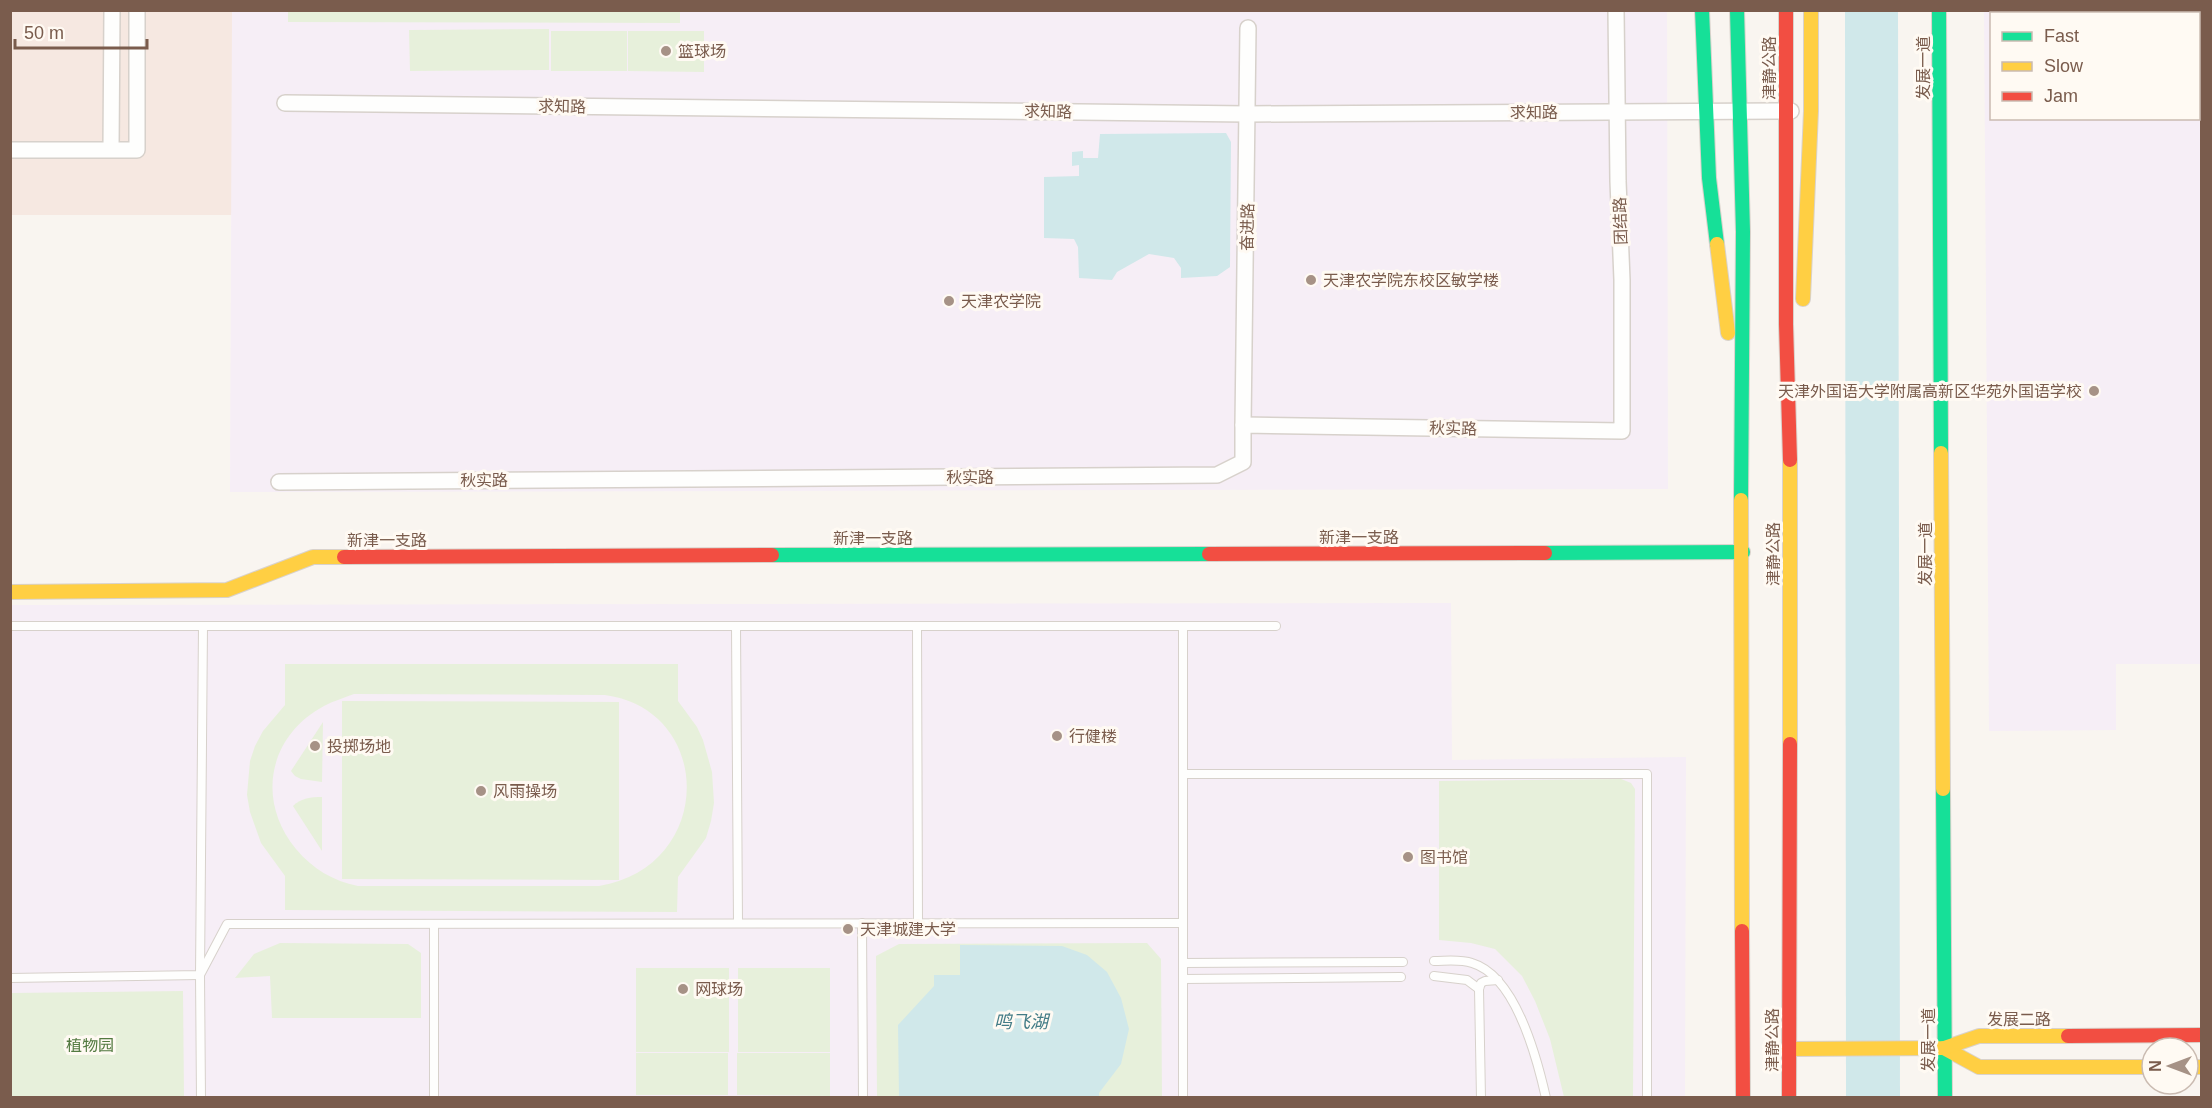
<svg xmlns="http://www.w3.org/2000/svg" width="2212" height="1108" font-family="Helvetica,'Noto Sans SC',sans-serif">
  <rect width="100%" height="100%" fill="#f9f5f0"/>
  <!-- commercial -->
  <path fill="#f6e8e1" d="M11,11H237L238,215H11Z"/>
  <!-- education -->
  <g fill="#f6eef6" fill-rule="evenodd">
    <path d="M232,11H1667L1668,489L230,492Z"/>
    <path d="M1984,11H2201V664H2116V730L1989,731ZM1992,14H2198V118H1992Z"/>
    <path d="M1451,603L1452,760L1686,757L1685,1097H11L10,605Z"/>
  </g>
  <!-- green -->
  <g fill="#e7f0db" fill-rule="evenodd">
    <path d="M288,11L680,10V23L288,22Z"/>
    <path d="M549,29V70L410,71L409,30Z"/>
    <rect x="551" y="31" width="76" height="40"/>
    <path d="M628,31H704V72L628,71Z"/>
    <path d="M285,664H678V701L697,727L703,740L712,772L714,803L711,821L706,838L678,877L677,912L285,910V876L261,843L250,812L247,795L250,761L255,746L263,731L285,705ZM354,694L605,695C715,710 715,867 599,886H358C333,881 313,869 296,849C256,801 268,736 324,706C333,701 344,698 354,694Z"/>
    <path d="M342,701L619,702V880L342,879Z"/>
    <path d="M323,722L322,782L301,779L295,776L291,771Z"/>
    <path d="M1621,779L1631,783L1635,789L1633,1096L1564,1097L1550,1039L1535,1001L1522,976L1495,949L1471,943L1439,940V781Z"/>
    <path d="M322,797V851L293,806C301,798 311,797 322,797Z"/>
    <path d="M280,943L408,944L421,953V1018H272L270,976L235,978L254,954Z"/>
    <path d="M1147,943L1161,959L1162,1097H877L876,956L899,944Z"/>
    <rect x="636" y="968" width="93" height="84"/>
    <rect x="738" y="968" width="92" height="84"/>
    <path d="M183,991L184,1097H11V993Z"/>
    <rect x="636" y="1053" width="92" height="42"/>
    <rect x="737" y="1053" width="93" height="42"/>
    <path d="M830,1095V1098L737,1097V1096Z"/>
    <path d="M636,1096H728V1097L636,1098Z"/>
  </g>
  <!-- water -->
  <g fill="#d0e8ea">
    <path d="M1845,11H1898L1900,1097H1846Z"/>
    <path d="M1226,133L1231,142L1230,267L1217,276L1181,278V268L1174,258L1149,254L1117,272L1112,280L1079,278L1078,247L1074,239L1044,238V177L1079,176V165L1072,166V152L1083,151V158H1098L1100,134Z"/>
    <path d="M960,945L1062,946L1087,955L1107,972L1121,998L1129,1029L1121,1064L1099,1093V1097H899L898,1025L934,986V975H960Z"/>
  </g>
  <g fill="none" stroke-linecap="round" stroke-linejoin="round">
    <!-- lane casing -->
    <g stroke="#d7d1cb" stroke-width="10">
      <g id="lane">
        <path d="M10,626H1276"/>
        <path d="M736,626L738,923"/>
        <path d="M917,626L918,923"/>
        <path d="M1183,774H1647V1098"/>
        <path d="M862,923L863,1098"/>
        <path d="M1434,961C1446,961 1460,959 1472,963C1516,976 1537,1058 1546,1098"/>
        <path d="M1183,963L1403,962"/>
        <path d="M1434,976L1467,980L1479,989"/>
        <path d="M10,978L200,975L227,924L1183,923"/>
        <path d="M1183,979L1401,977"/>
        <path d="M201,1098L200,975L203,626"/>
        <path d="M434,1098V924"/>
        <path d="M1183,1098V626"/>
        <path d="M1481,1098L1479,989L1481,983L1485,981L1498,980"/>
      </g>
    </g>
    <!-- street casing -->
    <g stroke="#d7d1cb" stroke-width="18">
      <g id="street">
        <path d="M285,103L1248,114L1791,111"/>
        <path d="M111,149L112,10"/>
        <path d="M10,150H137V10"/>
        <path d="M1243,425L1248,28"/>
        <path d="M279,482L1217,475L1243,462V425L1622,431V280L1618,181L1616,10"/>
      </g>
    </g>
    <!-- fast casing -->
    <g stroke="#d9d2cb" stroke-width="16">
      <g id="fast">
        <path d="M1702,10L1709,178L1717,244"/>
        <path d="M1737,10L1743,232L1741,500"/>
        <path d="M1939,10L1941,453"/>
        <path d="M1545,553L1743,552"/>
        <path d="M772,555L1209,554"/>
        <path d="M1943,789L1945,1098"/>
      </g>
    </g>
    <!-- slow casing -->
    <g stroke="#d9d2cb" stroke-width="16">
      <g id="slow">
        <path d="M1717,244L1728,333"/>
        <path d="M1803,299L1811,111V10"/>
        <path d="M1941,453L1943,789"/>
        <path d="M1741,500L1742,931"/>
        <path d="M10,592L227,590L313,557H344"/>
        <path d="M1790,744V460"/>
        <path d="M1944,1048L1979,1067H2152"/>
        <path d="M1789,1049L1944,1048L1979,1036H2068"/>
        <path d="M2188,1067H2202"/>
      </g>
    </g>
    <!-- jam casing -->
    <g stroke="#d9d2cb" stroke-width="16">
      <g id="jam">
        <path d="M1786,10V324L1790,460"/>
        <path d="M1209,554L1545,553"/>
        <path d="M344,557L772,555"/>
        <path d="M1742,931L1743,1098"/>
        <path d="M2068,1036L2202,1035"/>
        <path d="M1789,1098L1790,744"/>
      </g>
    </g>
    <!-- lane -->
    <use href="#lane" stroke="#fefefd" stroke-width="8"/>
    <!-- street -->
    <use href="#street" stroke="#fefefd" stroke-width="15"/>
    <!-- fast -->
    <use href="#fast" stroke="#16e098" stroke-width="14"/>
    <!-- slow -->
    <use href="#slow" stroke="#ffcf43" stroke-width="14"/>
    <!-- jam -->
    <use href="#jam" stroke="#f24e42" stroke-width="14"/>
  </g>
  <!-- markers -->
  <g fill="#a69286" stroke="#fffaf3" stroke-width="2">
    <circle cx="666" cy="51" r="6"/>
    <circle cx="1311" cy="280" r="6"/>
    <circle cx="949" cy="301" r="6"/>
    <circle cx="2094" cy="391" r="6"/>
    <circle cx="1057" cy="736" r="6"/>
    <circle cx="315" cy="746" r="6"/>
    <circle cx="481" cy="791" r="6"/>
    <circle cx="1408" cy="857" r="6"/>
    <circle cx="848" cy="929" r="6"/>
    <circle cx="683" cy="989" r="6"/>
  </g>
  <g text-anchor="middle" stroke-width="6" stroke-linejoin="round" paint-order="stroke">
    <!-- poi labels -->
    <g font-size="16" fill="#7a5c4d" stroke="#fffaf3" text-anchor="start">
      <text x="678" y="57">篮球场</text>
      <text x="1323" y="286">天津农学院东校区敏学楼</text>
      <text x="961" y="307">天津农学院</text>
      <text x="2082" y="397" text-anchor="end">天津外国语大学附属高新区华苑外国语学校</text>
      <text x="1069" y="742">行健楼</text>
      <text x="327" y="752">投掷场地</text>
      <text x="493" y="797">风雨操场</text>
      <text x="1420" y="863">图书馆</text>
      <text x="860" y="935">天津城建大学</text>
      <text x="695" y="995">网球场</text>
    </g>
    <!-- street labels -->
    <g font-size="16" fill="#7a5c4d" stroke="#fffaf3">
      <text transform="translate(1769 68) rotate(-90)" y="6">津静公路</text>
      <text transform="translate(1923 68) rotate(-90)" y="6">发展一道</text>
      <text transform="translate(562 106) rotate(1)" y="6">求知路</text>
      <text transform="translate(1048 111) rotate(1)" y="6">求知路</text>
      <text x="1534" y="118">求知路</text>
      <text transform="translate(1620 221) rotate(-92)" y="6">团结路</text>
      <text transform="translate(1247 227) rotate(-89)" y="6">奋进路</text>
      <text transform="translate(1453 428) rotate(1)" y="6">秋实路</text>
      <text x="970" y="483">秋实路</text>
      <text x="484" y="486">秋实路</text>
      <text x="1359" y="543">新津一支路</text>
      <text x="873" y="544">新津一支路</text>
      <text x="387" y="546">新津一支路</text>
      <text transform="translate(1773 554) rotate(-90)" y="6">津静公路</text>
      <text transform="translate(1925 554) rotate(-90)" y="6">发展一道</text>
      <text x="2019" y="1025">发展二路</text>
      <text transform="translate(1772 1040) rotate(-90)" y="6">津静公路</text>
      <text transform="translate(1928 1040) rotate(-90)" y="6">发展一道</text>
    </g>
    <!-- park labels -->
    <g font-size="16" fill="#537a41" stroke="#fffaf3">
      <text x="90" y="1051">植物园</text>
    </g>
    <!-- water labels -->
    <g font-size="18" font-style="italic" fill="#437c86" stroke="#fffaf3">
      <text x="1021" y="1028">鸣飞湖</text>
    </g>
  </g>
  <!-- border -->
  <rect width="2212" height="1108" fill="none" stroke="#7a5c4d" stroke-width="24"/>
  <!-- legend -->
  <rect x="1990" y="12" width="210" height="108" fill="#fffaf3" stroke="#cabbb1" stroke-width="1.5"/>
  <rect x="2002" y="32" width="30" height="9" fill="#16e098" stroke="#cabbb1" stroke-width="1.5"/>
  <text x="2044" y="42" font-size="18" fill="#7a5c4d">Fast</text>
  <rect x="2002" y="62" width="30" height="9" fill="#ffcf43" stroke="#cabbb1" stroke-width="1.5"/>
  <text x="2044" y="72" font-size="18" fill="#7a5c4d">Slow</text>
  <rect x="2002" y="92" width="30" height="9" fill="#f24e42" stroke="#cabbb1" stroke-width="1.5"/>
  <text x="2044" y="102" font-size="18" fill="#7a5c4d">Jam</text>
  <!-- north arrow -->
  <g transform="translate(2170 1066) rotate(270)"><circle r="28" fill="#fffaf3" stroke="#cabbb1" stroke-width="1.5"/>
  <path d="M0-4.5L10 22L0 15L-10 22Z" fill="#a69286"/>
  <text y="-9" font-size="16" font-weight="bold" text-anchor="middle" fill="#7a5c4d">N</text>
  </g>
  <!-- scale -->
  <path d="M15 39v9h132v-9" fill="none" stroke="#7a5c4d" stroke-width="3"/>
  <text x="24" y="39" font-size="18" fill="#7a5c4d" stroke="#fffaf3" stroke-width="4.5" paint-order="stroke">50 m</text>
</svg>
